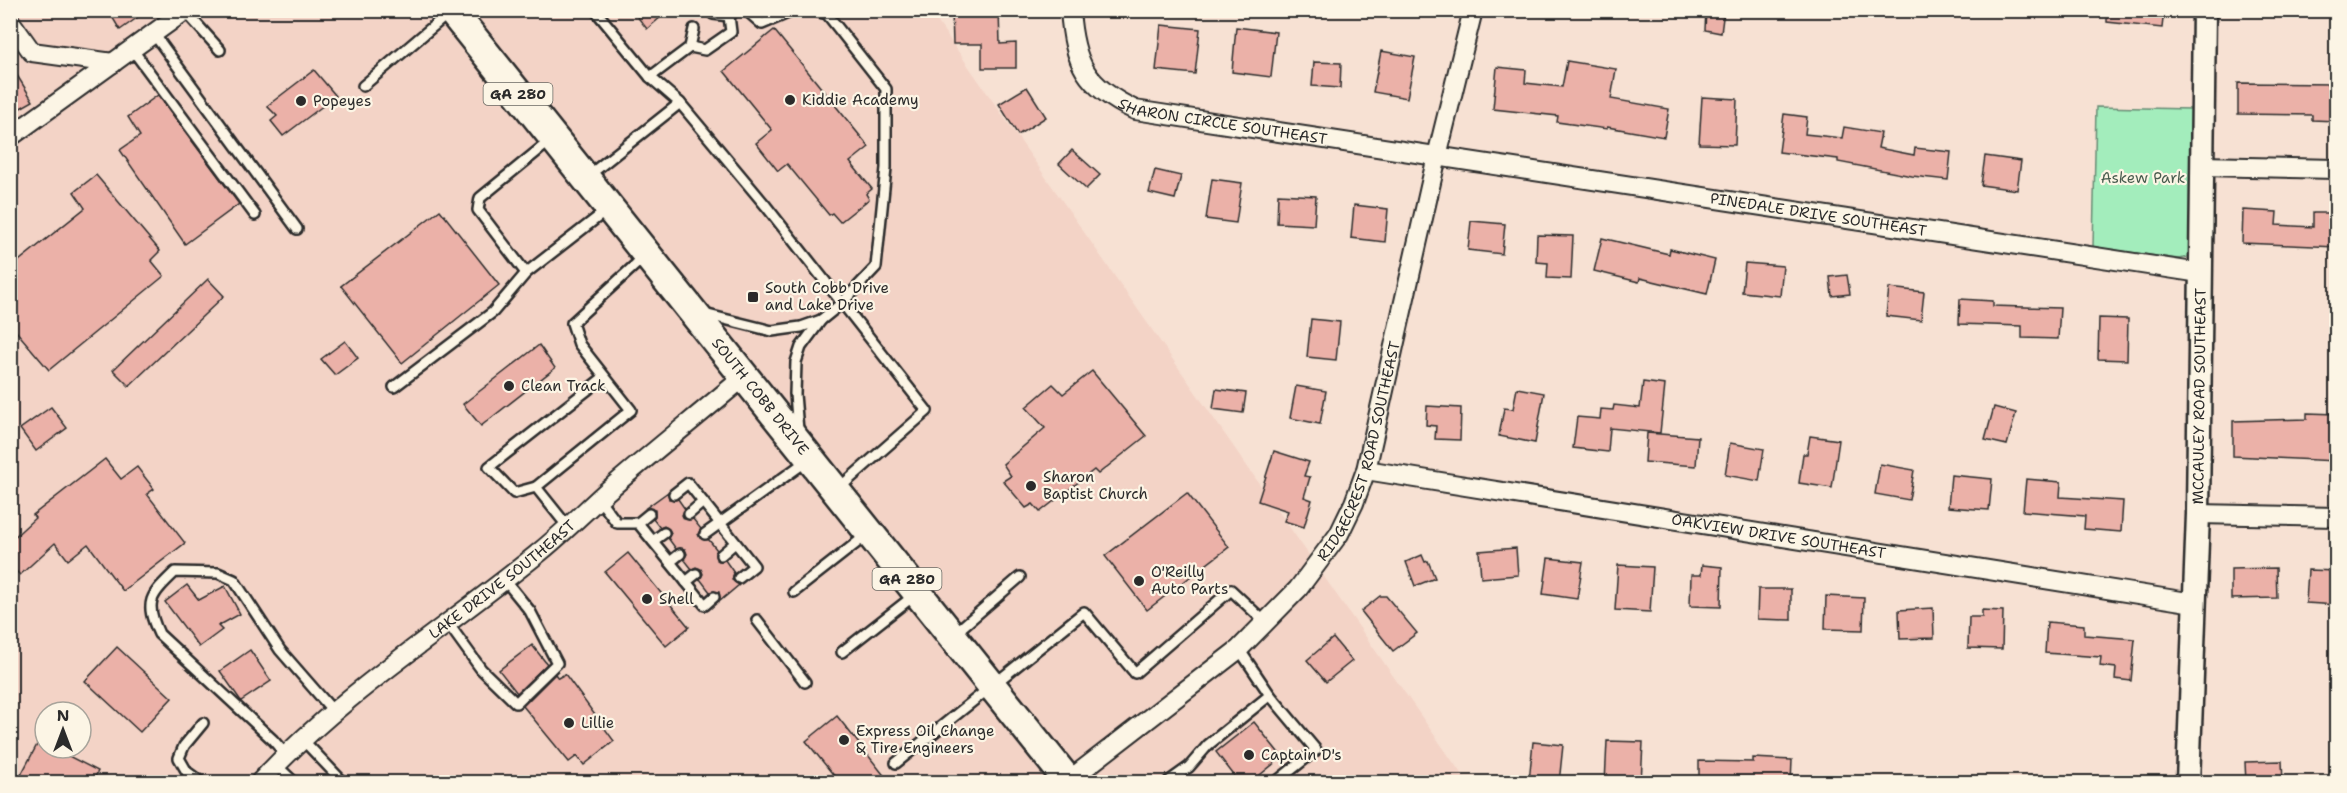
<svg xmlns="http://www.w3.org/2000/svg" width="2347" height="793" font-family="'Shantell Sans',sans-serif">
  <rect width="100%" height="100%" fill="#f7e1d3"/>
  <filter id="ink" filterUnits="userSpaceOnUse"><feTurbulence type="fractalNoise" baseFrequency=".0167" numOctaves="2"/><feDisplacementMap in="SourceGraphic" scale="12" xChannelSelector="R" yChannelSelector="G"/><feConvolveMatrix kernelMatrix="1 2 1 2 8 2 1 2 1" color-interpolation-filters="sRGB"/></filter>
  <g filter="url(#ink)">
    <!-- built -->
    <path fill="#f3d3c6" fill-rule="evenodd" d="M10,11H930L1467,782H11ZM45,712H81V748H45Z"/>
    <!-- green -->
    <path fill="#a3edbc" stroke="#678c74" stroke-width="1.5" d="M2096,107L2191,109V253L2190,257L2178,259L2093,247Z"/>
    <!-- building -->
    <g fill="#ebb1a8" stroke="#2b2b2b" stroke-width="1.5">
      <path d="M108,10H148L120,30Z"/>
      <path d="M632,10H669L647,29Z"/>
      <path d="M1706,10H1724L1721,33L1705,30Z"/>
      <path d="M2107,10H2164L2162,28L2107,22Z"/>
      <path d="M952,11H999L1000,44L1016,43V68H982V44H953Z"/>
      <path d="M1161,25L1200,29L1195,74L1156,70Z"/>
      <path d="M1236,27L1276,32L1271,77L1232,72Z"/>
      <path d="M774,30L869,147L850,162L872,189L866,194L869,199L840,222L832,213L829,215L787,164L778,171L756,143L772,130L724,71Z"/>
      <path d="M1381,51L1415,57L1407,98L1373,92Z"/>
      <path d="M1567,61L1616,69L1611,99L1669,109L1664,137L1607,127V129L1557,122L1558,116L1493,109L1497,67L1526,70L1525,83L1562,87Z"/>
      <path d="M1314,62L1341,63L1340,88L1312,86Z"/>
      <path d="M10,64L33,101L10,114Z"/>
      <path d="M314,70L336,96L283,136L271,121L277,116L267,106Z"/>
      <path d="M2238,83L2337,84V121L2312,120V115L2238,114Z"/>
      <path d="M1027,87L1046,117L1018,135L999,104Z"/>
      <path d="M158,95L239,204L185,244L120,150L140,136L128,117Z"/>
      <path d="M1702,97L1737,99L1735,145L1699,144Z"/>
      <path d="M1784,114L1807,117L1805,134L1842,138L1844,127L1881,133L1878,148L1914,155L1915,148L1951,152L1948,180L1912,176L1838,162V159L1779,152Z"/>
      <path d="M1072,150L1100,175L1086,189L1059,164Z"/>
      <path d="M1985,156L2021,161L2017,190L1981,185Z"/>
      <path d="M1155,170L1181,176L1175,199L1149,193Z"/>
      <path d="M96,175L160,251L151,260L164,276L49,370L10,324V268L85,208L74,192Z"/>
      <path d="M1212,179L1242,183L1236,223L1206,219Z"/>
      <path d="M1278,194L1316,196L1314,225L1277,223Z"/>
      <path d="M1354,205L1388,209L1385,242L1351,238Z"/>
      <path d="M440,210L499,285L402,363L341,286Z"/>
      <path d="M2243,210L2277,212L2276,225L2313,227V213H2337V247L2242,243Z"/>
      <path d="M1471,221L1505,224L1502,254L1468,250Z"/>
      <path d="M1537,235L1573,236L1571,279L1547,278L1548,263L1536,262Z"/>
      <path d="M1602,238L1669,254L1670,249L1715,260L1707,294L1640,278L1639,282L1594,271Z"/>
      <path d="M1745,263L1783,266L1780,296L1742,292Z"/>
      <path d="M1847,275L1850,294L1832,296L1830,277Z"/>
      <path d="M208,279L224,296L129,386L113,370Z"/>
      <path d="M1889,288L1924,292L1921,320L1886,316Z"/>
      <path d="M1960,299L1993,301V306L2060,308L2058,339L2022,338V326L1959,324Z"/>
      <path d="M2099,318L2128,319L2127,360L2098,359Z"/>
      <path d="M1311,319L1340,322L1336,360L1307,357Z"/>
      <path d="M345,341L358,358L335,375L321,359Z"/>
      <path d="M539,345L555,368L481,426L463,404Z"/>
      <path d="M1092,371L1146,436L1098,474L1094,470L1040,512L1033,504L1026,508L1003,481L1011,476L1003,464L1045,428L1026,407L1053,384L1063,394Z"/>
      <path d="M1643,382L1665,385L1660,433L1610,428L1608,452L1573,448L1577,417L1600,419L1601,409L1613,410L1614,405L1640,408Z"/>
      <path d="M1296,386L1326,391L1320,424L1290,418Z"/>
      <path d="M1517,388L1544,393L1535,443L1499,436L1504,408L1513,409Z"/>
      <path d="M1216,389L1246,393L1243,413L1213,409Z"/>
      <path d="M1427,406L1461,408L1460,440L1435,439L1436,426L1426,425Z"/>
      <path d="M51,407L67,428L36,451L20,429Z"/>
      <path d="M1994,407L2016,413L2007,445L1985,440Z"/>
      <path d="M2307,413L2337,414V461L2233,456V421L2307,419Z"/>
      <path d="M1647,433L1698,437L1696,466L1645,462Z"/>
      <path d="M1810,436L1839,440L1832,488L1799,483L1803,454H1807Z"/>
      <path d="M1730,443L1764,449L1759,481L1725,475Z"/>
      <path d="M1274,451L1309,462L1304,476L1310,477L1304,497L1312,500L1304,527L1284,521L1288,511L1258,501Z"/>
      <path d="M105,459L121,479L137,467L154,489L147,494L185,543L123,591L88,544L68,560L55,543L20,575L10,565V541L35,518L33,515Z"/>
      <path d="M1880,464L1914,470L1909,500L1875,494Z"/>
      <path d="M1951,475L1992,479L1989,510L1948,507Z"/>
      <path d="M2026,479L2061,482L2060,497L2123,501L2121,532L2084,529L2085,516L2023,511Z"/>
      <path d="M668,492L669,499H678L685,509L682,515L684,519H693L701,529L698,534L700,538L709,540L717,550L715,553L716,559L719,561L725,560L734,573L732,580L739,585L720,601L719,592H710L700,579L703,574L701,569L696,567L692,569L684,559L687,554L685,549H676L668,538L671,533L669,529L664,526L660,528L653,519L655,516V510L646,508Z"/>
      <path d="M1187,493L1229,547L1147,610L1105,556Z"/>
      <path d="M1516,548L1518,575L1481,578L1479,551Z"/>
      <path d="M628,553L689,627L666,646L605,572Z"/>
      <path d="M1422,555L1425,562L1428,561L1435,578L1415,586L1406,562Z"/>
      <path d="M1548,558L1583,562L1577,599L1543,594Z"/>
      <path d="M1618,565L1653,567L1650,612L1615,610Z"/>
      <path d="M1702,565L1722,567L1721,607L1690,606L1691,575H1701Z"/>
      <path d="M2276,568L2277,598L2231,599V569Z"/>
      <path d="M2308,570L2337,571V605L2306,603Z"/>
      <path d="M187,585L199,600L225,586L240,614L218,626L222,630L199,647L165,602Z"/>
      <path d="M1758,589H1791V620L1757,619Z"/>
      <path d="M1380,596H1386L1417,633L1393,651L1361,611Z"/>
      <path d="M1826,596L1864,598L1863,630L1825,629Z"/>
      <path d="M1933,608L1934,638L1900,639L1899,610Z"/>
      <path d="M1982,610L2003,611L2002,649L1968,648L1969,617H1982Z"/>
      <path d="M2047,622L2084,625V635L2135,639L2131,681L2115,679L2116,668L2100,666L2101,657L2045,653Z"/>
      <path d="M1333,638L1352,661L1326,682L1307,660Z"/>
      <path d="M532,645L547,664L517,693L499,670Z"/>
      <path d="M117,647L172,698L140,732L85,681Z"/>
      <path d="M250,650L271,681L241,701L220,671Z"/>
      <path d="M555,674L558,678L565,674L614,741L584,765L577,756L569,762L523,706Z"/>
      <path d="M837,716L890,783H840L806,741Z"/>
      <path d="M1254,722L1282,757L1250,783H1240L1216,752Z"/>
      <path d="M39,741L45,744V748H53L98,771L92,783H36L21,775Z"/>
      <path d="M1607,741L1643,742L1641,783H1605Z"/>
      <path d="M1533,742L1563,745L1559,783L1529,781Z"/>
      <path d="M1753,758L1792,760L1791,783H1699V761L1753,762Z"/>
      <path d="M2282,761L2283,783H2246L2245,762Z"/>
    </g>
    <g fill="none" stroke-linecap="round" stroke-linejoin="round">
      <!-- service casing -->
      <g stroke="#2b2b2b" stroke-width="14">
        <g id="service">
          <path d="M595,10L650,77L680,103L766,206L927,411L838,489"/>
          <path d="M746,10L762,24L795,10"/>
          <path d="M185,11L220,50"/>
          <path d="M713,14L729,16L736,10"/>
          <path d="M154,34L297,229"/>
          <path d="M690,47L705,50L731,32L729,16"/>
          <path d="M132,49L255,215"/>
          <path d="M650,77L690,47L694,29"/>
          <path d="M363,86L450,12"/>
          <path d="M551,140L480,198L478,210L526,273L607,210"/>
          <path d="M588,176L680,103"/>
          <path d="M704,314L772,331L801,327L821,320"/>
          <path d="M394,387L493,312L526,273"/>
          <path d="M798,430L795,394L796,362L801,347L821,320L842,303L876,267L886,168V89L827,14L812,10"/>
          <path d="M536,487L514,493L489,467L604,377"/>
          <path d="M674,494L688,483L754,566L739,578"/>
          <path d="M599,499L617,523H638L705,605L714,597"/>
          <path d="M689,514L703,502"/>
          <path d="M638,523L649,514"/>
          <path d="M568,527L536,487L631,410L579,344L572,323L645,256"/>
          <path d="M705,534L808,460"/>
          <path d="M653,541L664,533"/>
          <path d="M721,555L735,543"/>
          <path d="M670,562L680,554"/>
          <path d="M686,582L696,574"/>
          <path d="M794,592L868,534"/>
          <path d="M757,620L805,682"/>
          <path d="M447,622L481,669L516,703L557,663L530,611L504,579"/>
          <path d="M954,634L1020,577"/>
          <path d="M1239,649L1270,695L1316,750L1276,782"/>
          <path d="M842,652L916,594"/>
          <path d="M303,740L343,782"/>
          <path d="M286,755L273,740L159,634C144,602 150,596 175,572L218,573L234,580L280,650L334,712"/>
          <path d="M896,763L1084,612L1135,673L1231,590L1265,622"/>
          <path d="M276,765L294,782"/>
          <path d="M201,782L187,772L179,758L184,746L203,723"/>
          <path d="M1168,782L1189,767L1208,745L1270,695"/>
        </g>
      </g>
      <!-- minor casing -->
      <g stroke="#2b2b2b" stroke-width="22">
        <g id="minor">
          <path id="s1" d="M1070,10C1074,64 1086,87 1135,110L2200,273"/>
          <path d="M10,21L32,52L113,63"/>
          <path d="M10,137L186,10"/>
          <path d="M2201,166L2336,169"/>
          <path id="s2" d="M1366,470L2194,603"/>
          <path d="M2198,514L2336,517"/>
          <path id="s3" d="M1068,781L1239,649L1298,589L1339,534L1354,503L1366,470L1437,156L1473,10"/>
          <path id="s4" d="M260,782C343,692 447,628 541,551C563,533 584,512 605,493C651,453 699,415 745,376"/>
        </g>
      </g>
      <!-- tertiary casing -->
      <g stroke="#2b2b2b" stroke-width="27">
        <g id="tertiary">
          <path id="s5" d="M2188,782L2198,514L2204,10"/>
        </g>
      </g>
      <!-- primary casing -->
      <g stroke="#2b2b2b" stroke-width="33">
        <g id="primary">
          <path id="s6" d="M451,10L1069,782"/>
        </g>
      </g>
      <!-- service -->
      <use href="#service" stroke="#fcf5e5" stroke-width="9"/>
      <!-- minor -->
      <use href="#minor" stroke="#fcf5e5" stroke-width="18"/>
      <!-- tertiary -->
      <use href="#tertiary" stroke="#fcf5e5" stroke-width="22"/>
      <!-- primary -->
      <use href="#primary" stroke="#fcf5e5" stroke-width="28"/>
    </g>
  </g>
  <!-- markers -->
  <g fill="#2b2b2b" stroke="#fcf5e5" stroke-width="2">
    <circle cx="790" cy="100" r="6"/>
    <circle cx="301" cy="101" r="6"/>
    <rect x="747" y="291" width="12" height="12" rx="3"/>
    <circle cx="509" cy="386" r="6"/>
    <circle cx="1031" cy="486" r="6"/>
    <circle cx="1139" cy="581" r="6"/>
    <circle cx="647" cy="599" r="6"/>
    <circle cx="569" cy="723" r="6"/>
    <circle cx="844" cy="740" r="6"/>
    <circle cx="1249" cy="755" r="6"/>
  </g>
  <g text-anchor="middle" stroke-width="4.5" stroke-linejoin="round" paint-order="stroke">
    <!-- shield labels -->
    <g fill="#fcf5e5" stroke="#6a6863" stroke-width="1.5">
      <rect x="483.5" y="83" width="69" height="22" rx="4.5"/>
      <rect x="872.5" y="568" width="69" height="22" rx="4.5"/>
    </g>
    <g font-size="14" font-weight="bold" fill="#2b2b2b">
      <text x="518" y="99">GA 280</text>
      <text x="907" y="584">GA 280</text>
    </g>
    <!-- poi labels -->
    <g font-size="15" fill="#2b2b2b" stroke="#fcf5e5" text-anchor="start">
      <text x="802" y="105">Kiddie Academy</text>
      <text x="313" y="106">Popeyes</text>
      <text x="765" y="293">South Cobb Drive<tspan x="765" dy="17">and Lake Drive</tspan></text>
      <text x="521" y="391">Clean Track</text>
      <text x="1043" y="482">Sharon<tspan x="1043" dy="17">Baptist Church</tspan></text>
      <text x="1151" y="577">O'Reilly<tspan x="1151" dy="17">Auto Parts</tspan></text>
      <text x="659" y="604">Shell</text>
      <text x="581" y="728">Lillie</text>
      <text x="856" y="736">Express Oil Change<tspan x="856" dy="17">&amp; Tire Engineers</tspan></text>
      <text x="1261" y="760">Captain D's</text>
    </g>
    <!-- street labels -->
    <g font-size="15" fill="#2b2b2b" stroke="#fcf5e5">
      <text dy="5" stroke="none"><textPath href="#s1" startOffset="216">SHARON CIRCLE SOUTHEAST</textPath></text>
      <text dy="5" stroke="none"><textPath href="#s1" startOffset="819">PINEDALE DRIVE SOUTHEAST</textPath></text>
      <text dy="5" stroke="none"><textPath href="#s6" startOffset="495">SOUTH COBB DRIVE</textPath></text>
      <text dy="5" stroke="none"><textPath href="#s5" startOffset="386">MCCAULEY ROAD SOUTHEAST</textPath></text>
      <text dy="5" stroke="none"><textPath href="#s3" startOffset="454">RIDGECREST ROAD SOUTHEAST</textPath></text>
      <text dy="5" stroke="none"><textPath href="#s2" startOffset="418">OAKVIEW DRIVE SOUTHEAST</textPath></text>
      <text dy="5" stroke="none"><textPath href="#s4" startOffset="316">LAKE DRIVE SOUTHEAST</textPath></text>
    </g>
    <!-- park labels -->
    <g font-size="15" fill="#495c4f" stroke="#fcf5e5">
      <text x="2143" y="183">Askew Park</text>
    </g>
  </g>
  <!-- margin -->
  <rect width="2347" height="793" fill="none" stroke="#fcf5e5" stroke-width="36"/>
  <rect x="18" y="18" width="2311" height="757" fill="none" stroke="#2b2b2b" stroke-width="2" filter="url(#ink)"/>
  <!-- north arrow -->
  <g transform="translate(63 730)"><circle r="28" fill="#fcf5e5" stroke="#a8a49b" stroke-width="1.5"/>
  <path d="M0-4.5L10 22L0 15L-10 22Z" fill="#2b2b2b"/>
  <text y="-9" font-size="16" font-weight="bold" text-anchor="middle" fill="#2b2b2b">N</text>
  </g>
</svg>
